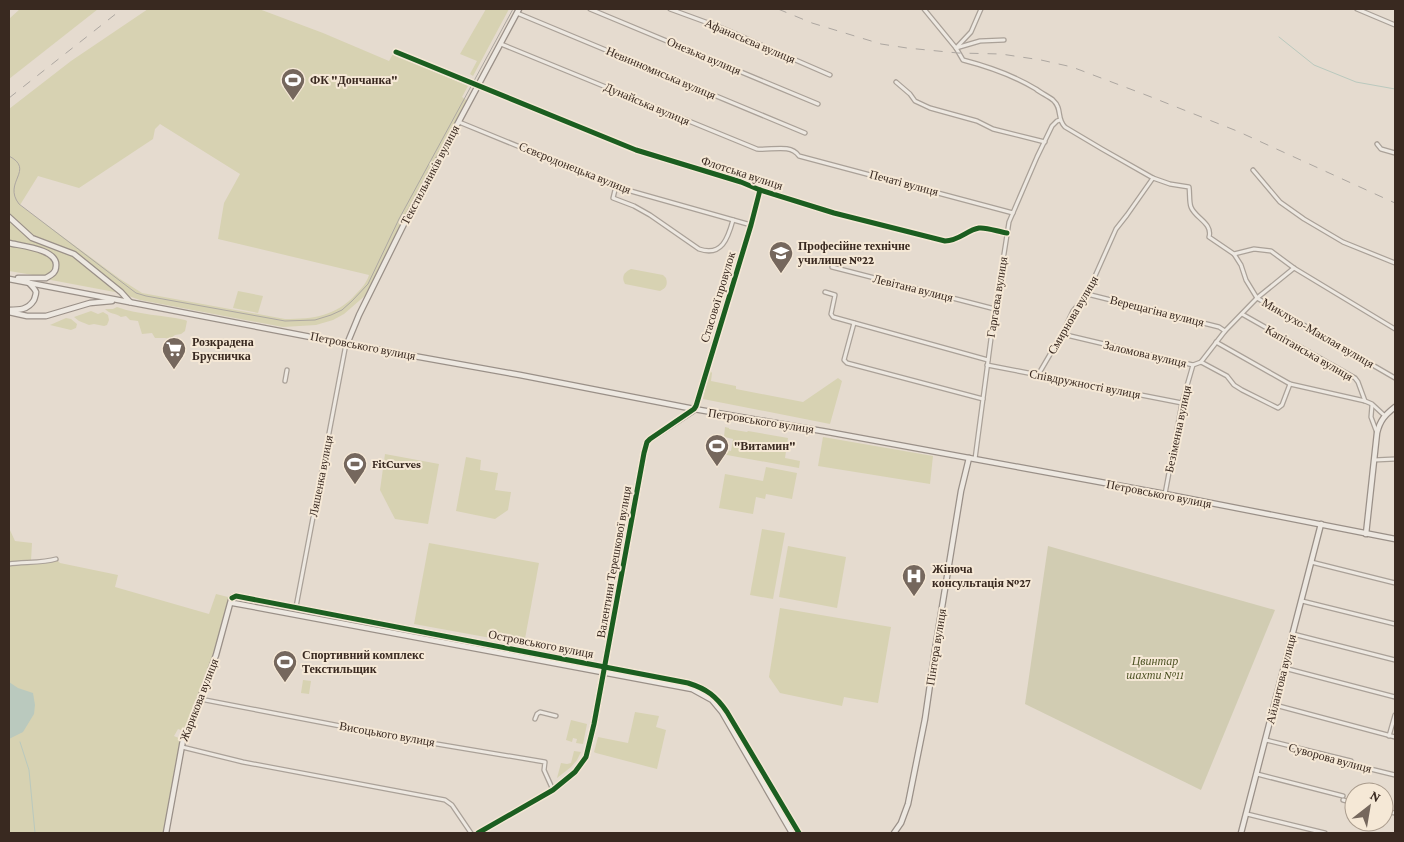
<svg xmlns="http://www.w3.org/2000/svg" width="1404" height="842" font-family="'Crimson Pro',serif">
  <rect width="100%" height="100%" fill="#e5dbcf"/>
  <!-- green -->
  <g fill="#d7d2b2" fill-rule="evenodd">
    <path d="M20,9H98L9,79V19Z"/>
    <path d="M148,9H259L323,33L389,61L393,54L468,86L462,97L469,102L367,294L344,314L333,320L316,325L283,327L140,300L120,293L51,280L39,276L9,271V109L71,61ZM160,124L240,174L224,203L218,239L369,275C367,282 362,288 356,294C336,316 314,319 285,319L142,293L120,279L20,205L38,176L79,188L153,139L155,129Z"/>
    <path d="M486,9H509L473,76L470,74L477,61L460,54Z"/>
    <path d="M631,269L663,275L666,278C668,285 666,288 660,291L625,284C621,277 624,272 631,269Z"/>
    <path d="M238,291L263,296L258,313L233,308Z"/>
    <path d="M117,307C139,315 163,315 185,320L187,321L185,331L181,334L175,335L170,339L165,338H155L152,333L142,334L138,321L130,320L126,316L121,317C116,313 109,314 105,309H113Z"/>
    <path d="M91,311L98,314L103,312L108,315L109,320L107,325L104,326L94,324L89,325L79,321L74,317Z"/>
    <path d="M66,318L71,319L77,324L76,328L71,330L50,325Z"/>
    <path d="M709,369L712,373L711,381L736,386V389L803,402L838,378L842,381L830,424L703,399Z"/>
    <path d="M725,427L729,428V429L747,432L748,431L788,438L785,458L800,461L799,468L705,451L706,446L731,451L733,439L724,437Z"/>
    <path d="M823,437L933,456L930,484L818,466Z"/>
    <path d="M385,454L439,464L428,524L395,519L380,490Z"/>
    <path d="M466,457L481,460L480,470L498,473L495,490L511,492L508,510L495,519L456,511Z"/>
    <path d="M766,467L797,473L792,499L766,494L765,499L756,497L753,514L719,508L725,474L763,481Z"/>
    <path d="M9,528L15,541L32,543L31,561L56,559L60,563L118,575L115,587L209,614L216,594L232,598L220,639L187,732L178,729L174,736L183,740L166,833H9Z"/>
    <path d="M762,529L785,533L773,599L750,595Z"/>
    <path d="M429,543L539,563L524,644L414,624Z"/>
    <path d="M788,546L846,557L837,608L779,597Z"/>
    <path d="M780,608L891,627L878,703L844,697L842,706L780,693L769,677Z"/>
    <path d="M303,680L311,681L309,694L301,693Z"/>
    <path d="M635,712L659,716L656,727L666,730L657,769L596,753L594,752L598,737L628,743Z"/>
    <path d="M571,720L587,724L583,744L576,743L577,739L573,738L572,742L566,740Z"/>
    <path d="M574,751L581,752L577,760L571,767L557,778L561,763L567,764L571,763Z"/>
  </g>
  <!-- cemetery -->
  <path fill="#d1ccb2" d="M1048,546L1275,610L1201,790L1025,704Z"/>
  <!-- water -->
  <path fill="#bac9be" d="M9,682L18,688L33,693L35,705L34,714L23,732L9,739Z"/>
  <g fill="none" stroke-linecap="round" stroke-linejoin="round">
    <!-- stream -->
    <g stroke="#bac9be" stroke-width="1">
      <path d="M1279,37L1314,65L1356,82L1395,89"/>
      <path d="M20,742L29,770L35,833"/>
    </g>
    <!-- street casing -->
    <g stroke="#aaa198" stroke-width="5.5">
      <g id="street">
        <path d="M590,9L818,104"/>
        <path d="M670,9L722,28L830,75"/>
        <path d="M924,9L956,48L971,32L981,9"/>
        <path d="M1357,9L1395,25"/>
        <path d="M517,13L805,133"/>
        <path d="M1004,40L980,41L956,48L963,60C990,67 1013,75 1036,89C1041,93 1048,96 1053,100C1063,109 1056,118 1065,127L1102,149L1153,178L1170,184L1189,187C1190,193 1189,202 1191,207C1195,218 1213,223 1209,237L1234,254L1254,249L1271,251L1294,268L1395,329"/>
        <path d="M501,44L757,149C770,151 790,143 799,156L1013,213"/>
        <path d="M396,52L636,150L741,182L760,190L834,213L945,241C959,241 967,230 979,228C987,227 999,232 1007,233"/>
        <path d="M896,82L910,94L915,101L930,108L977,121L993,129L1045,142"/>
        <path d="M459,122L620,188L751,225"/>
        <path d="M1377,144L1381,149L1395,153"/>
        <path d="M1253,170L1280,202L1304,219L1343,242L1395,263"/>
        <path d="M616,186L613,198L634,206L650,215L699,249C722,257 728,238 733,220"/>
        <path d="M1234,254L1241,265L1246,280L1257,298L1395,378"/>
        <path d="M832,267L995,309"/>
        <path d="M825,292L835,295L831,314L833,317L988,360"/>
        <path d="M1087,294L1219,327L1225,331"/>
        <path d="M1242,314L1355,378L1358,382L1365,401"/>
        <path d="M854,323L844,360L847,363L983,399"/>
        <path d="M1062,334L1193,365L1201,362L1227,376L1234,385L1242,390L1278,408L1282,405L1290,384"/>
        <path d="M1216,342L1290,384L1365,401L1372,404L1385,416"/>
        <path d="M1201,362L1225,331L1257,298L1294,268"/>
        <path d="M987,365L1182,403"/>
        <path d="M1038,375L1062,334L1073,311L1087,294L1116,229L1127,215L1153,178"/>
        <path d="M285,381L287,370"/>
        <path d="M1372,405L1371,417L1377,433"/>
        <path d="M694,409L751,225L760,190"/>
        <path d="M975,459L992,331L1009,222L1037,157L1052,126L1057,121L1060,120"/>
        <path d="M1374,460L1395,459"/>
        <path d="M1165,494L1182,403L1193,365"/>
        <path d="M1311,562L1395,583"/>
        <path d="M9,564C23,562 44,563 56,559"/>
        <path d="M1302,601L1395,624"/>
        <path d="M296,607L345,349L347,344"/>
        <path d="M1293,634L1395,660"/>
        <path d="M1284,668L1395,697"/>
        <path d="M200,699L413,740L545,762L544,770L553,790"/>
        <path d="M1275,705L1395,737"/>
        <path d="M535,719L537,714L540,712L556,716"/>
        <path d="M1389,736L1395,715"/>
        <path d="M1266,740L1351,761L1354,765L1395,775"/>
        <path d="M182,747L243,762L445,800L452,805L471,833"/>
        <path d="M1257,774L1343,796"/>
        <path d="M1343,800L1354,803"/>
        <path d="M1384,811L1395,813"/>
        <path d="M1247,814L1325,833"/>
      </g>
    </g>
    <!-- secondary casing -->
    <g stroke="#9a9088" stroke-width="7">
      <g id="secondary">
        <path d="M9,217L32,238L74,254L121,292L130,302"/>
        <path d="M9,243C21,246 58,249 56,266C56,273 51,275 46,278H18"/>
        <path d="M9,279L347,344L520,375L694,409L828,432L1165,494L1395,539"/>
        <path d="M9,310C19,310 28,310 34,300C35,297 36,295 36,292C35,289 31,285 28,282"/>
        <path d="M9,312L27,316H46L90,303L112,301"/>
        <path d="M347,344L359,315L405,222L519,9"/>
        <path d="M1366,534L1377,433C1380,420 1385,415 1395,407"/>
        <path d="M232,598L236,596L688,683C707,689 716,696 727,712L799,833"/>
        <path d="M232,598L233,603L692,689L712,700L722,712L792,833"/>
        <path d="M166,833L183,740L189,729L216,655L231,600"/>
        <path d="M478,833L553,790L575,772L586,757L594,724L644,453L647,442L650,439L694,410"/>
        <path d="M894,833L901,823L908,804L925,719L935,650L961,491L969,458"/>
        <path d="M1241,833L1321,524"/>
      </g>
    </g>
    <!-- street -->
    <use href="#street" stroke="#ede8e1" stroke-width="3"/>
    <!-- secondary -->
    <use href="#secondary" stroke="#ede8e1" stroke-width="4.5"/>
    <!-- tram -->
    <path stroke="#ada7a1" stroke-width="1" d="M9,156C36,170 2,182 19,204L136,293L146,296L285,321L315,320L331,315L342,310L352,301L368,284L399,219L513,9"/>
    <!-- rail -->
    <g stroke="#ada7a1" stroke-width="1" stroke-dasharray="9 9" stroke-linecap="butt">
      <path d="M778,9L812,23L881,44L907,48L958,53L1001,54L1041,60L1072,67L1146,95L1237,131L1395,203"/>
      <path d="M9,98L122,9"/>
    </g>
    <!-- cycleway casing -->
    <g stroke="#f5e8d6" stroke-width="8">
      <g id="cycleway">
        <path d="M396,52L636,150L741,182L760,190L834,213L945,241C959,241 967,230 979,228C987,227 999,232 1007,233"/>
        <path d="M232,598L236,596L688,683C707,689 716,696 727,712L799,833"/>
        <path d="M478,833L553,790L575,772L586,757L594,724L644,453L647,442L650,439L694,409L696,406L751,225L760,190"/>
      </g>
    </g>
    <!-- cycleway -->
    <use href="#cycleway" stroke="#1b5e20" stroke-width="5"/>
  </g>
  <!-- icons -->
  <defs>
    <g id="stadium-pin" transform="scale(1.25)"><path d="M0 17L-7.5 6A9.5 9.5 0 1 1 7.5 6Z" fill="#75675d" stroke="#f5e8d6"/><path d="M0-5a6.5 5 0 1 0 0 10a6.5 5 0 1 0 0-10ZM-3.5-1.8h7v3.6h-7Z" fill="#fff"/></g>
    <g id="university-pin" transform="scale(1.25)"><path d="M0 17L-7.5 6A9.5 9.5 0 1 1 7.5 6Z" fill="#75675d" stroke="#f5e8d6"/><path d="M0-5L7-2L0 1L-7-2ZM-4 1L0 2.5L4 1V4Q0 6-4 4Z" fill="#fff"/></g>
    <g id="supermarket-pin" transform="scale(1.25)"><path d="M0 17L-7.5 6A9.5 9.5 0 1 1 7.5 6Z" fill="#75675d" stroke="#f5e8d6"/><path d="M-6-5.5h2.5l.6 2H6L4.5 2H-2.5L-4.4-4H-6ZM-1.5 3.2a1.3 1.3 0 1 0 .1 0ZM3 3.2a1.3 1.3 0 1 0 .1 0Z" fill="#fff"/></g>
    <g id="hospital-pin" transform="scale(1.25)"><path d="M0 17L-7.5 6A9.5 9.5 0 1 1 7.5 6Z" fill="#75675d" stroke="#f5e8d6"/><path d="M-5-5h3v3.5h4V-5h3V5h-3V1.5h-4V5h-3Z" fill="#fff"/></g>
  </defs>
  <g fill-rule="evenodd">
    <use href="#stadium-pin" x="293" y="80"/>
    <use href="#university-pin" x="781" y="253"/>
    <use href="#supermarket-pin" x="174" y="349"/>
    <use href="#stadium-pin" x="717" y="446"/>
    <use href="#stadium-pin" x="355" y="464"/>
    <use href="#hospital-pin" x="914" y="576"/>
    <use href="#stadium-pin" x="285" y="662"/>
  </g>
  <g text-anchor="middle" stroke-width="4" stroke-linejoin="round" paint-order="stroke">
    <!-- street labels -->
    <g font-size="12" fill="#392920" stroke="#f5e8d6">
      <text transform="translate(750 41) rotate(23)" y="4">Афанасьєва вулиця</text>
      <text transform="translate(704 56) rotate(23)" y="4">Онезька вулиця</text>
      <text transform="translate(661 73) rotate(23)" y="4">Невинномиська вулиця</text>
      <text transform="translate(647 104) rotate(23)" y="4">Дунайська вулиця</text>
      <text transform="translate(575 168) rotate(22)" y="4">Сєвєродонецька вулиця</text>
      <text transform="translate(742 173) rotate(18)" y="4">Флотська вулиця</text>
      <text transform="translate(430 175) rotate(-62)" y="4">Текстильників вулиця</text>
      <text transform="translate(904 183) rotate(15)" y="4">Печаті вулиця</text>
      <text transform="translate(913 288) rotate(14)" y="4">Левітана вулиця</text>
      <text transform="translate(718 297) rotate(-73)" y="4">Стасової провулок</text>
      <text transform="translate(997 297) rotate(-81)" y="4">Гаргаєва вулиця</text>
      <text transform="translate(1157 311) rotate(14)" y="4">Верещагіна вулиця</text>
      <text transform="translate(1073 315) rotate(-60)" y="4">Смирнова вулиця</text>
      <text transform="translate(1318 333) rotate(30)" y="4">Миклухо-Маклая вулиця</text>
      <text transform="translate(363 346) rotate(11)" y="4">Петровського вулиця</text>
      <text transform="translate(1309 353) rotate(30)" y="4">Капітанська вулиця</text>
      <text transform="translate(1145 354) rotate(13)" y="4">Заломова вулиця</text>
      <text transform="translate(1085 384) rotate(11)" y="4">Співдружності вулиця</text>
      <text transform="translate(761 421) rotate(9)" y="4">Петровського вулиця</text>
      <text transform="translate(1178 429) rotate(-78)" y="4">Безіменна вулиця</text>
      <text transform="translate(321 476) rotate(-79)" y="4">Ляшенка вулиця</text>
      <text transform="translate(1159 494) rotate(11)" y="4">Петровського вулиця</text>
      <text transform="translate(614 562) rotate(-80)" y="4">Валентини Терешкової вулиця</text>
      <text transform="translate(541 644) rotate(11)" y="4">Островського вулиця</text>
      <text transform="translate(936 647) rotate(-81)" y="4">Пінтера вулиця</text>
      <text transform="translate(1281 679) rotate(-76)" y="4">Айлантова вулиця</text>
      <text transform="translate(199 700) rotate(-69)" y="4">Жарикова вулиця</text>
      <text transform="translate(387 734) rotate(10)" y="4">Висоцького вулиця</text>
      <text transform="translate(1330 758) rotate(15)" y="4">Суворова вулиця</text>
    </g>
    <!-- poi labels -->
    <g font-size="12" font-weight="bold" fill="#392920" stroke="#f5e8d6" text-anchor="start">
      <text x="310" y="84">ФК "Дончанка"</text>
      <text x="798" y="250">Професійне технічне<tspan x="798" dy="14">училище №22</tspan></text>
      <text x="192" y="346">Розкрадена<tspan x="192" dy="14">Брусничка</tspan></text>
      <text x="734" y="450">"Витамин"</text>
      <text x="372" y="468">FitCurves</text>
      <text x="932" y="573">Жіноча<tspan x="932" dy="14">консультація №27</tspan></text>
      <text x="302" y="659">Спортивний комплекс<tspan x="302" dy="14">Текстильщик</tspan></text>
    </g>
    <!-- park labels -->
    <g font-size="12" font-style="italic" fill="#505527" stroke="#f5e8d6">
      <text x="1155" y="665">Цвинтар<tspan x="1155" dy="14">шахти №11</tspan></text>
    </g>
  </g>
  <!-- border -->
  <rect width="1404" height="842" fill="none" stroke="#392920" stroke-width="20"/>
  <!-- north arrow -->
  <g transform="translate(1369 807) rotate(31)"><circle r="24" fill="#f5e8d6" stroke="#aa9c8d"/>
  <path d="M0-4L9 19L0 12L-9 19Z" fill="#75675d"/>
  <text y="-8" font-size="14" font-weight="bold" text-anchor="middle" fill="#392920">N</text>
  </g>
</svg>
